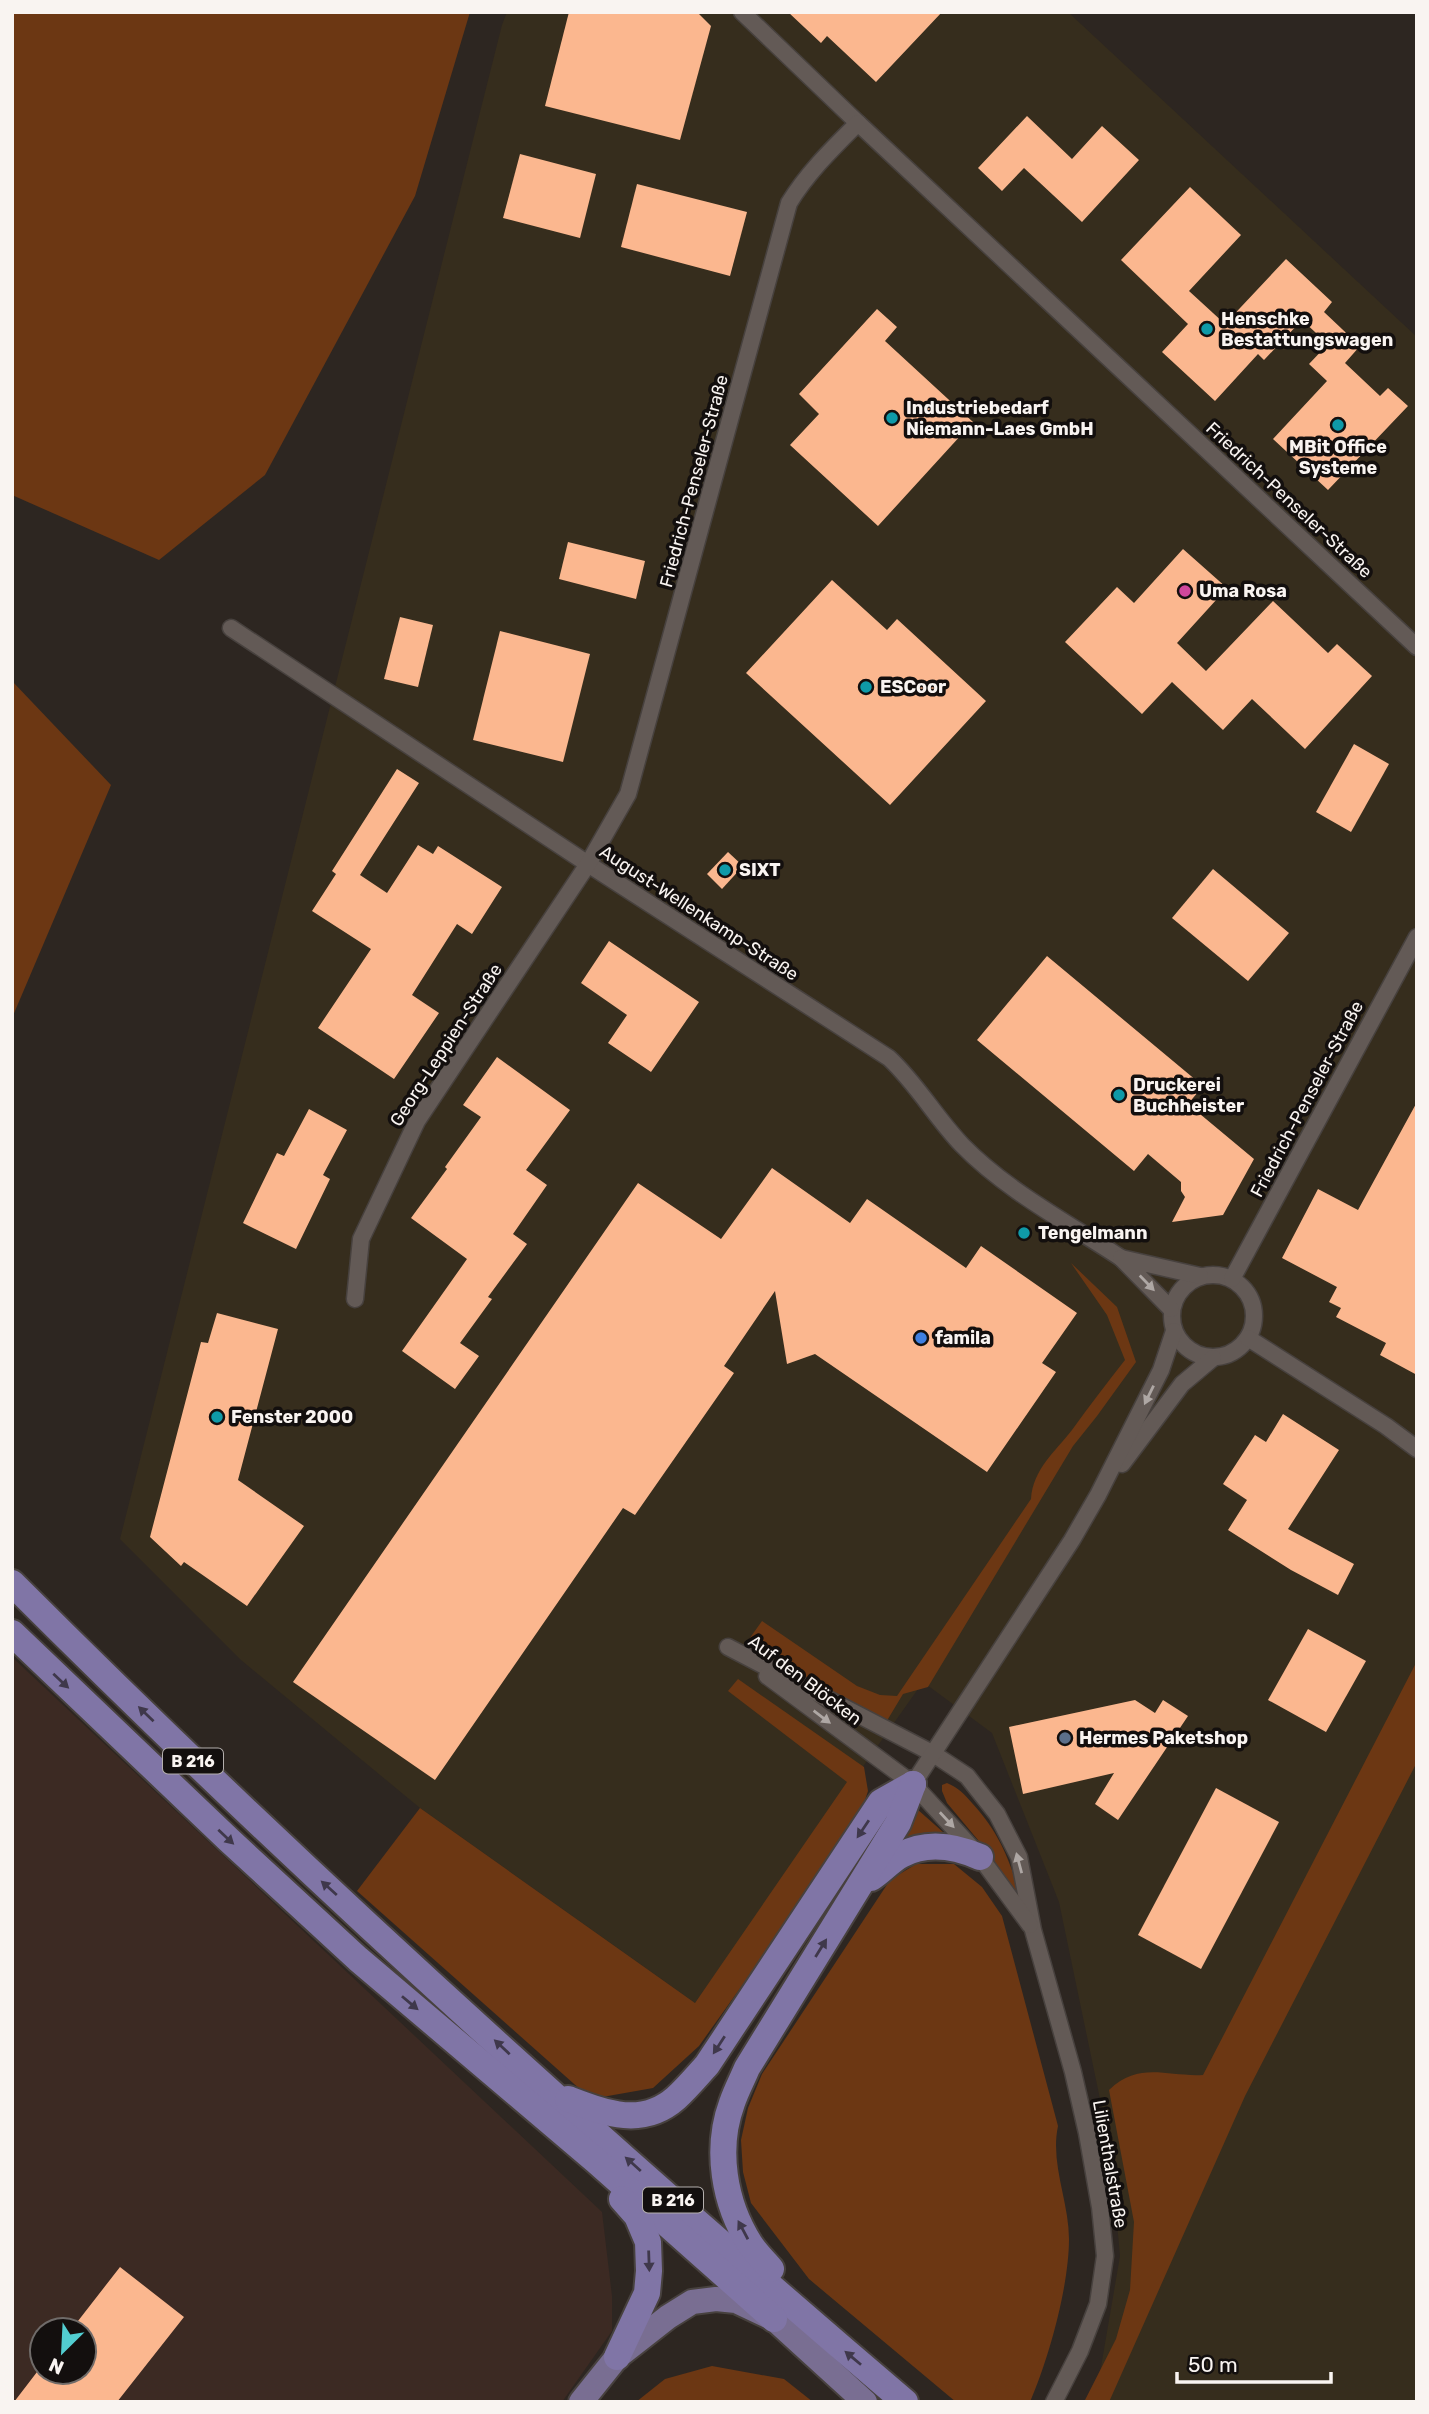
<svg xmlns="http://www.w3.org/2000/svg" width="1429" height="2414" font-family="Rubik,sans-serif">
  <rect width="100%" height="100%" fill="#2d2621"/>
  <!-- commercial -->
  <path fill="#362d1d" d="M507,12H1068L1417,337V2402H1095L1120,2256L1110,2147L1059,1902L992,1733L923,1682L695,2003L420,1808L241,1660L120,1539L502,25Z"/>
  <!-- industrial -->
  <path fill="#3c2a23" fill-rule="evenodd" d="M12,1657L602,2212L612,2296V2331L562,2402H12ZM42,2330H84V2372H42Z"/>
  <!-- green -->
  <g fill="#6c3713">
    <path d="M12,12H470L415,196L265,475L159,560L12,495Z"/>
    <path d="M12,681L111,785L12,1018Z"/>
    <path d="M1071,1263L1117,1307L1136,1362L1097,1416L1073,1446L928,1687L903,1694L885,1724L747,1642L762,1621L857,1686L880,1695L897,1696L1031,1499C1033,1469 1055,1452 1072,1430C1089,1406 1107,1383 1125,1360L1107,1315Z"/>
    <path d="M1417,1661V1762L1245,2096L1109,2402H1084L1116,2339L1130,2290L1134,2222L1109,2090C1140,2061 1166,2077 1203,2075Z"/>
    <path d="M738,1679L864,1767L868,1791L857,1824L699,2046L653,2088L591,2099L357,1891L420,1808L695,2003L847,1782L728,1691Z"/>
    <path d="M947,1783C959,1788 964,1794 972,1803C1001,1834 1011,1864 1023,1904L988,1852L947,1803L942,1791V1785Z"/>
    <path d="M917,1809L952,1840L894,1848Z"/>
    <path d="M916,1864H954L982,1887L1002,1916L1058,2126C1050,2164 1069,2201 1069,2239C1069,2286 1049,2358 1030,2402H956L809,2279L751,2203L743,2172L741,2140L748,2108L762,2074L890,1880Z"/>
    <path d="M712,2366L784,2379L813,2402H636L665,2379Z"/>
  </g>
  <!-- building -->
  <g fill="#fbb78f">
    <path d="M569,12H697L711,26L680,140L545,106Z"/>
    <path d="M788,12H942L876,82L827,36L821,43Z"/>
    <path d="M1027,116L1072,159L1102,126L1139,160L1082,222L1024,168L1002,191L978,168Z"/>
    <path d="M520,154L596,174L580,238L503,218Z"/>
    <path d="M637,184L747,212L730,276L621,247Z"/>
    <path d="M1190,187L1241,235L1189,291L1225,324L1286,259L1332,302L1324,312L1360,346L1345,363L1380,396L1388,388L1408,406L1328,490L1273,439L1327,381L1309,364L1328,344L1302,320L1264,360L1258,354L1215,401L1162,352L1188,324L1121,260Z"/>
    <path d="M877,309L897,327L885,341L973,422L878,526L790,445L819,414L799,394Z"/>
    <path d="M568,542L645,561L636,599L559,579Z"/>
    <path d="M1183,549L1227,588L1177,643L1206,671L1273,601L1328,653L1337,644L1372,676L1305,749L1252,699L1223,730L1172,682L1142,714L1065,642L1117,587L1134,603Z"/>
    <path d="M832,580L887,630L897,619L986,701L890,805L746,673Z"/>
    <path d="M400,617L433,625L418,687L384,679Z"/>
    <path d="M500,631L590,654L563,762L473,740Z"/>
    <path d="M1354,744L1389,764L1351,832L1316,812Z"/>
    <path d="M397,769L419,783L360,875L387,893L418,845L433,854L438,846L502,887L472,934L457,924L412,995L439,1013L394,1079L318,1028L371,949L312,911L336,874L332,871Z"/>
    <path d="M728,852L743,866L722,889L707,874Z"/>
    <path d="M1213,869L1289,933L1248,981L1172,918Z"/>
    <path d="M609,941L699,1002L651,1072L608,1043L627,1015L581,983Z"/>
    <path d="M1047,956L1203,1086L1188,1104L1254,1159L1223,1215L1172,1222L1185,1197L1181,1191V1182L1148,1154L1134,1171L977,1040Z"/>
    <path d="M497,1057L570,1110L526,1170L547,1185L513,1234L527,1244L488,1297L492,1299L460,1343L479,1356L455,1389L402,1351L467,1259L411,1218L447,1169L445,1167L481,1117L463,1105Z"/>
    <path d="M1417,1102V1375L1380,1355L1386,1343L1336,1317L1341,1308L1329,1302L1337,1287L1282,1258L1318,1189L1358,1210Z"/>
    <path d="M309,1109L347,1130L323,1175L330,1179L296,1249L243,1223L277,1153L284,1156Z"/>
    <path d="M772,1168L850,1223L867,1199L966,1268L981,1246L1077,1313L1042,1363L1056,1372L987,1472L815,1354L787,1364L775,1291L724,1366L734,1373L635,1515L623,1508L435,1780L293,1682L638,1183L721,1239Z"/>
    <path d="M217,1313L278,1329L238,1480L304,1526L247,1606L184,1562L181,1566L150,1537L201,1342L208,1343Z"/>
    <path d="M1283,1414L1339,1450L1288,1529L1354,1564L1338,1595L1291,1570L1228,1530L1247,1500L1223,1484L1255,1435L1266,1442Z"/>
    <path d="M1308,1629L1366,1661L1326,1732L1268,1700Z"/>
    <path d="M1135,1700L1155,1713L1163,1700L1188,1716L1118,1820L1095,1804L1114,1773L1023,1794L1009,1727Z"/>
    <path d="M1216,1788L1279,1822L1201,1969L1138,1935Z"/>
    <path d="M120,2267L184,2317L117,2402H14L37,2372H84V2330H71Z"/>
  </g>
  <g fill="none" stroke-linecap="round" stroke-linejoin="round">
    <!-- minor casing -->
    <g stroke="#47413e" stroke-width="19">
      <g id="minor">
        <path d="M742,12L858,123"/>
        <path d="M231,628L588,864L889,1058C917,1084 936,1118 962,1145C1007,1191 1068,1223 1121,1258"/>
        <circle cx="1213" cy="1316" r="41"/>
        <path d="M1232,1279L1417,937"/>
        <path d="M355,1299L361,1239L417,1121L588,864L628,794L789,203C808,172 833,148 858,123L1417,647"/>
        <path d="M1171,1309L1121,1258L1200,1276"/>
        <path d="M1248,1338L1386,1426L1417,1449"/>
        <path d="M1122,1464L1182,1384L1213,1358"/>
        <path d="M728,1647L932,1753L967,1776L997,1814L1019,1857L1033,1930L1073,2072L1087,2133L1100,2207L1105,2256L1098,2304L1080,2351L1054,2402"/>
        <path d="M767,1676L913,1784L980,1857L1030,1925"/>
        <path d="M913,1784L1072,1540L1098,1495L1161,1370L1174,1331"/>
      </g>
    </g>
    <!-- primary casing -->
    <g stroke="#47413e" stroke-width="28">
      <path id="primary" d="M581,2402L617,2357L668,2317L692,2302L716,2299L736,2301L774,2319L865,2402"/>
    </g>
    <!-- trunk casing -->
    <g stroke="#47413e" stroke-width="30">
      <g id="trunk">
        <path d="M12,1583C297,1868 598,2140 905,2402"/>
        <path d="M12,1633L229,1840L358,1959L595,2160L774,2319"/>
        <path d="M871,1878C882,1871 890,1861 901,1855C927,1841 955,1846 980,1857"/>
        <path d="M568,2099C605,2113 642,2128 676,2098C687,2088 697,2076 707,2065L881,1802L913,1784"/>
        <path d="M771,2269C764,2261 756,2253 750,2244C724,2203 715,2149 732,2103C736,2091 742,2080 747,2068L898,1823L913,1784"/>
        <path d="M617,2357L647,2293L649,2271L648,2242L637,2216L622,2199"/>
      </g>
    </g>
    <!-- minor -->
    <use href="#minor" stroke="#635a56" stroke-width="16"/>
    <!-- primary -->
    <use href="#primary" stroke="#796e92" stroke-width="24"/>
    <!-- trunk -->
    <use href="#trunk" stroke="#8075a6" stroke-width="26"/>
  </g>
  <!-- one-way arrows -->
  <defs><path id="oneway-solid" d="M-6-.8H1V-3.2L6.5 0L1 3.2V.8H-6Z" transform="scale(1.75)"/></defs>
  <g fill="#aea7a4">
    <use href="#oneway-solid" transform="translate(1147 1283) rotate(46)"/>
    <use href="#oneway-solid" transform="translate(1149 1395) rotate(116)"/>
    <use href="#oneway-solid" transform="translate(822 1717) rotate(37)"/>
    <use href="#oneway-solid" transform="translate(947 1820) rotate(47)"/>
    <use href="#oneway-solid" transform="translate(1019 1863) rotate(-105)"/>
  </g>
  <g fill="#3f384b">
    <use href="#oneway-solid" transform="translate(61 1681) rotate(43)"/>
    <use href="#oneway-solid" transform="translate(146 1714) rotate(-136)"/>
    <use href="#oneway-solid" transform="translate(863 1829) rotate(124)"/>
    <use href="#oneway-solid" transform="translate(226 1837) rotate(43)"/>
    <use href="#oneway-solid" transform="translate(329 1888) rotate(-138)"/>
    <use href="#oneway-solid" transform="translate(821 1948) rotate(-58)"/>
    <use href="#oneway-solid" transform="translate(410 2003) rotate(40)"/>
    <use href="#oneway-solid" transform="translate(719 2045) rotate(123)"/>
    <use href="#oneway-solid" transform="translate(502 2047) rotate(-137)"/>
    <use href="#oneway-solid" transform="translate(633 2164) rotate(-138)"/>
    <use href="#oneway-solid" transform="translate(743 2230) rotate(-118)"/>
    <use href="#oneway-solid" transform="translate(649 2261) rotate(88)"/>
    <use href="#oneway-solid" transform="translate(853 2358) rotate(-140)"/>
  </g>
  <!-- markers -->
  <g fill="#0f9aa8" stroke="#130f0e" stroke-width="2.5">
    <circle cx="1207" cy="329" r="7"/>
    <circle cx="892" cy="418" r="7"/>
    <circle cx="1338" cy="425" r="7"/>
    <circle cx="866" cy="687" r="7"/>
    <circle cx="725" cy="870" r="7"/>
    <circle cx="1119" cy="1095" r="7"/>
    <circle cx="1024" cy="1233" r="7"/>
    <circle cx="217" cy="1417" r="7"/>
  </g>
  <circle fill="#d1479c" stroke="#130f0e" stroke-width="2.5" cx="1185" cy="591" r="7"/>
  <circle fill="#3f7fe0" stroke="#130f0e" stroke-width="2.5" cx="921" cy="1338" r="7"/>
  <circle fill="#5c6f8a" stroke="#130f0e" stroke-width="2.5" cx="1065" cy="1738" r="7"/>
  <g text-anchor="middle" stroke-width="7" stroke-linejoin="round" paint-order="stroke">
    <!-- shield labels -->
    <g fill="#130f0e" stroke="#b4afad" stroke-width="2">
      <rect x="163" y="1748.5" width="60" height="25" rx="5"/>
      <rect x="643" y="2187.5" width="60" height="25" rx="5"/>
    </g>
    <g font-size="16" font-weight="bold" fill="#f9f4f1">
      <text x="193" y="1767">B 216</text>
      <text x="673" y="2206">B 216</text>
    </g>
    <!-- poi labels -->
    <g font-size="18" font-weight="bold" fill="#f9f4f1" stroke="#130f0e" text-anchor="start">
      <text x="1221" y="325">Henschke<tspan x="1221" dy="21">Bestattungswagen</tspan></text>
      <text x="906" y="414">Industriebedarf<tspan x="906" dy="21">Niemann-Laes GmbH</tspan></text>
      <text x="1338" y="453" text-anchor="middle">MBit Office<tspan x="1338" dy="21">Systeme</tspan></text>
      <text x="1199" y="597">Uma Rosa</text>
      <text x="880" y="693">ESCoor</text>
      <text x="739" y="876">SIXT</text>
      <text x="1133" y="1091">Druckerei<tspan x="1133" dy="21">Buchheister</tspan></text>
      <text x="1038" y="1239">Tengelmann</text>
      <text x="935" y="1344">famila</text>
      <text x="231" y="1423">Fenster 2000</text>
      <text x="1079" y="1744">Hermes Paketshop</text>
    </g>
    <!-- street labels -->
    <g font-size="18" fill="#f9f4f1" stroke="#130f0e">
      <text transform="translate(694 481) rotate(-75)" y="6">Friedrich-Penseler-Straße</text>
      <text transform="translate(1289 500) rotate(43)" y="6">Friedrich-Penseler-Straße</text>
      <text transform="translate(699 913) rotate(33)" y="6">August-Wellenkamp-Straße</text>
      <text transform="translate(446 1045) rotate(-57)" y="6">Georg-Leppien-Straße</text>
      <text transform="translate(1307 1099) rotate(-62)" y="6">Friedrich-Penseler-Straße</text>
      <text transform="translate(805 1680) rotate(37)" y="6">Auf den Blöcken</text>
      <text transform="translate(1110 2164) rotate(80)" y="6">Lilienthalstraße</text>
    </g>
  </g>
  <!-- border -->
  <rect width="1429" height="2414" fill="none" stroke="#f9f4f1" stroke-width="28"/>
  <!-- north arrow -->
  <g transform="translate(63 2351) rotate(204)"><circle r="33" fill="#130f0e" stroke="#6f6b69" stroke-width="2"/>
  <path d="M0-5L12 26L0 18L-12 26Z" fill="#52cdd0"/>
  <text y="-10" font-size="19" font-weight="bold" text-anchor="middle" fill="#f9f4f1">N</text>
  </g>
  <!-- scale -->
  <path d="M1177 2372v10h154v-10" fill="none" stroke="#f9f4f1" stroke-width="3.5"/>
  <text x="1188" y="2372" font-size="21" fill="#f9f4f1" stroke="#130f0e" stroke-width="5" paint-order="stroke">50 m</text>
</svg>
